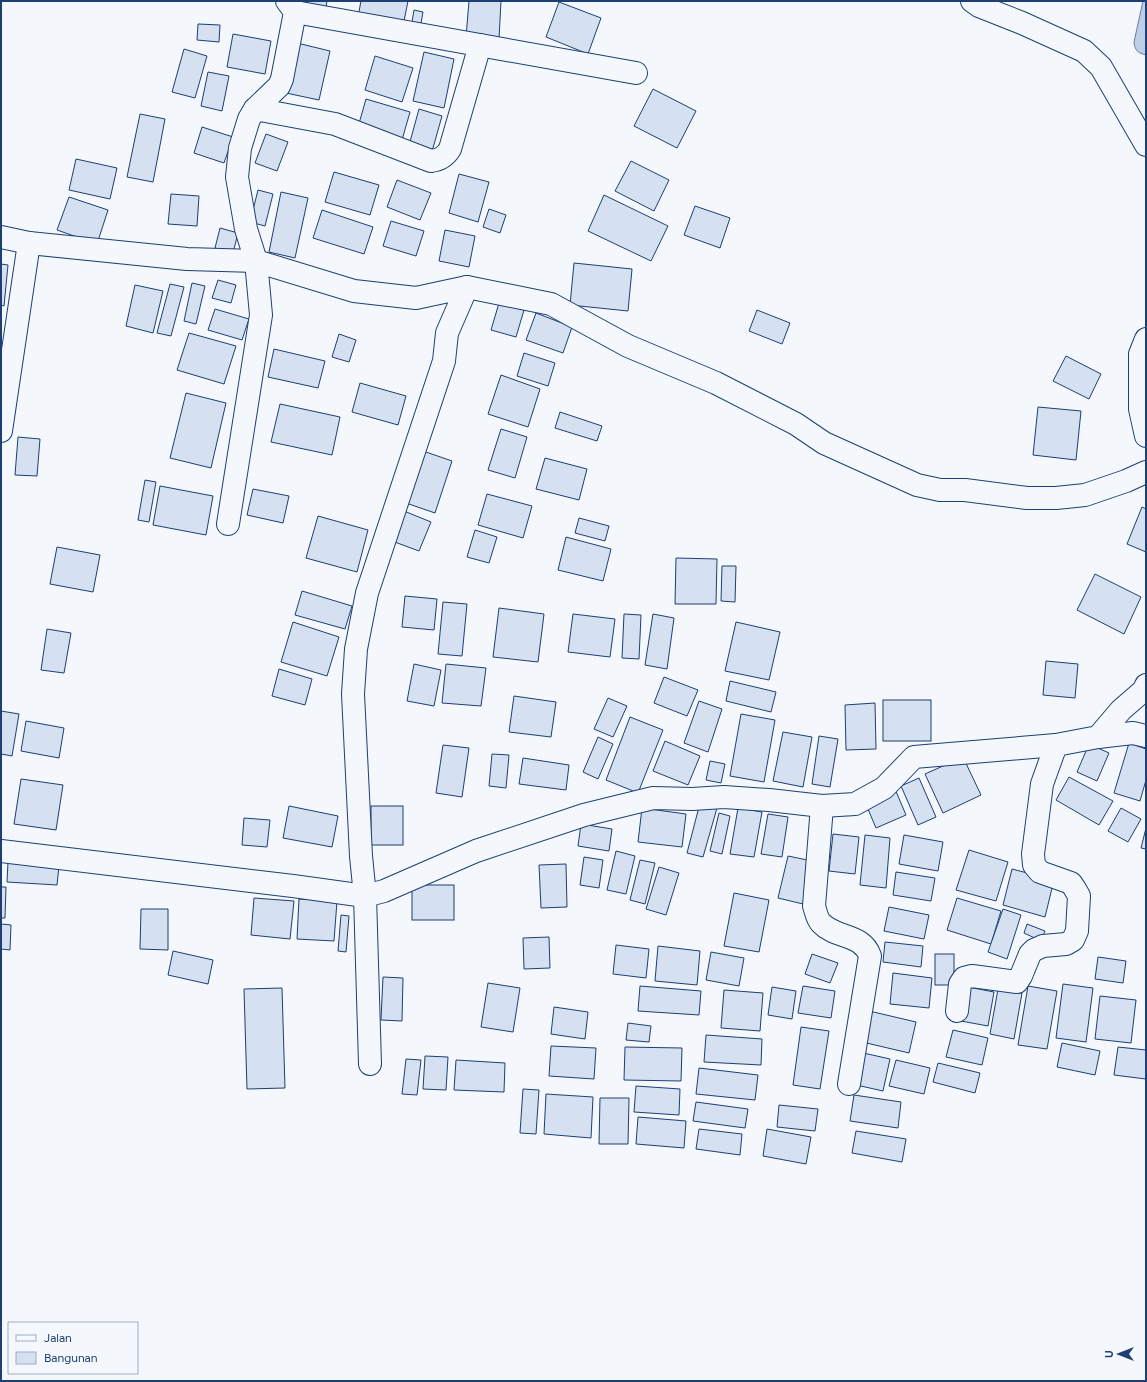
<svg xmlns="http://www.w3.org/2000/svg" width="1147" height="1382" font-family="Figtree,sans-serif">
  <rect width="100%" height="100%" fill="#f4f7fb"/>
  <!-- water -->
  <path fill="#bed0e5" stroke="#687fa3" d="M1143,1H1146V55C1138,53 1135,51 1134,42Z"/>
  <!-- building -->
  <g fill="#d5e0f0" stroke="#1d3f73">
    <path d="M295,1H327L326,7Z"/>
    <path d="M361,1H408L402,31L357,22Z"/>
    <path d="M469,1H501L499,39L466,37Z"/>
    <path d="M559,2L601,18L588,54L546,37Z"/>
    <path d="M414,10L423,12L420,29L411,28Z"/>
    <path d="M198,24L220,25L219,42L197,40Z"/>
    <path d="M233,34L271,41L265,74L227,67Z"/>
    <path d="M297,43L330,51L319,100L286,93Z"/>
    <path d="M184,49L207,56L195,98L172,92Z"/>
    <path d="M424,52L454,59L444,108L413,101Z"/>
    <path d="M375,56L413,68L402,102L365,90Z"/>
    <path d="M208,72L229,76L222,111L201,106Z"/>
    <path d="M653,89L696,111L677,148L634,126Z"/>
    <path d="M366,99L410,112L402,140L358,127Z"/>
    <path d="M419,109L442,116L431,155L408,149Z"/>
    <path d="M140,114L165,119L153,182L127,177Z"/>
    <path d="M202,127L233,137L224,163L194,153Z"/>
    <path d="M266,134L288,142L277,171L255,163Z"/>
    <path d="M76,159L117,168L110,199L69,190Z"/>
    <path d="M631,161L669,180L654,211L615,191Z"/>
    <path d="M334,172L379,185L370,215L325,202Z"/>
    <path d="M459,174L489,182L478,222L449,213Z"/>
    <path d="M397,180L431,193L420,220L387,207Z"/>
    <path d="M258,190L273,194L265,226L250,222Z"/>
    <path d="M281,192L308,198L295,258L269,252Z"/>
    <path d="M171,194L199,196L197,226L168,224Z"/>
    <path d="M604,195L668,226L651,261L588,231Z"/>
    <path d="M69,197L108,210L97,244L57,230Z"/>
    <path d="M695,206L730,218L720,248L684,235Z"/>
    <path d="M489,209L506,215L500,233L483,227Z"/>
    <path d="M322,210L373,227L364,254L313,238Z"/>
    <path d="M391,221L424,231L416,256L383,246Z"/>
    <path d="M220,228L238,233L233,253L215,248Z"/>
    <path d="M445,230L475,236L469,267L439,261Z"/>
    <path d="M574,263L632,269L628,311L570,305Z"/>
    <path d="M1,264L8,265L4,306L1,305Z"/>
    <path d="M218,280L236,285L231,303L212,298Z"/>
    <path d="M192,283L205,286L196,324L184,321Z"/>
    <path d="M170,284L184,287L171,336L157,333Z"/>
    <path d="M135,285L163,291L153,333L126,326Z"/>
    <path d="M499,303L524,310L516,337L491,330Z"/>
    <path d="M215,309L249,319L242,340L208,330Z"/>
    <path d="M757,310L790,323L782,344L749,331Z"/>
    <path d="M536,313L572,327L563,353L526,340Z"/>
    <path d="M189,333L236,346L224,384L177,370Z"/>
    <path d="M339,334L356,340L349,362L332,357Z"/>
    <path d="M274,349L325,361L318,388L268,377Z"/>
    <path d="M524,353L555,363L548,386L517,376Z"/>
    <path d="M1066,356L1101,374L1089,399L1053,381Z"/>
    <path d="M501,375L540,389L528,427L488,414Z"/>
    <path d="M360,383L406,396L398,425L352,412Z"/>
    <path d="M186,393L226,403L211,468L170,458Z"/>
    <path d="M280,404L340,417L332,455L271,442Z"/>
    <path d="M1038,407L1081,411L1076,460L1033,455Z"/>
    <path d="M560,412L602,426L597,441L555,428Z"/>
    <path d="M501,429L527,437L515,478L488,470Z"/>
    <path d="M18,437L40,439L37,476L15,475Z"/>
    <path d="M423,451L452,461L435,513L406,503Z"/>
    <path d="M545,458L587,469L579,500L536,489Z"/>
    <path d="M145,480L156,482L149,522L138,520Z"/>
    <path d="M160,486L213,496L206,535L153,525Z"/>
    <path d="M253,489L289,496L283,523L247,515Z"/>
    <path d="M487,494L532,506L523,538L478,525Z"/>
    <path d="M1142,507L1146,509V552L1127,544Z"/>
    <path d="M404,511L431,522L419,551L392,541Z"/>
    <path d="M318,516L368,530L357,572L306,558Z"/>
    <path d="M579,518L609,526L605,541L575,533Z"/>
    <path d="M475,530L497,537L489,563L467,557Z"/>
    <path d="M566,537L611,549L603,581L558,570Z"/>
    <path d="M57,547L100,555L93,592L50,584Z"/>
    <path d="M676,558L717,559L716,604H675Z"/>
    <path d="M722,566H736L735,602L721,601Z"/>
    <path d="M1095,574L1141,597L1124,634L1077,610Z"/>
    <path d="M302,591L352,606L345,629L295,615Z"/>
    <path d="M405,596L437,599L434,630L402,627Z"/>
    <path d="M443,602L467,604L462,656L438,654Z"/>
    <path d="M499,608L544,614L538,662L493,657Z"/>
    <path d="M573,614L615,619L610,657L568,652Z"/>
    <path d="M624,614L641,615L639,659L622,658Z"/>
    <path d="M653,614L674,618L667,669L645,665Z"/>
    <path d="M293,622L339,637L327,676L281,662Z"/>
    <path d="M736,622L780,632L769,680L725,671Z"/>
    <path d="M47,629L71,633L64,673L41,670Z"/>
    <path d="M1046,661L1078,664L1075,698L1043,695Z"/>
    <path d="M414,664L441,670L434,706L407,701Z"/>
    <path d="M446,664L486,668L481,706L442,703Z"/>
    <path d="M279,669L312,679L305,705L272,696Z"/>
    <path d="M664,677L698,690L687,716L654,703Z"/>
    <path d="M730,681L776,692L771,712L726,701Z"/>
    <path d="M514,696L556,702L551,737L509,732Z"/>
    <path d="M608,698L627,706L613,737L594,729Z"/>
    <rect x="883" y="700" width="48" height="41"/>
    <path d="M699,701L722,709L708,752L684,743Z"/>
    <path d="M875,703L876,749L846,750L845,705Z"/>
    <path d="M1,711L19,714L12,756L1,754Z"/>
    <path d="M741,714L775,720L764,782L730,776Z"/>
    <path d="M630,717L663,730L638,793L606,780Z"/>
    <path d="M26,721L64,728L59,758L21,751Z"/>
    <path d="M783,732L812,737L803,787L773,781Z"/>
    <path d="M819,736L838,739L830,787L812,784Z"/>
    <path d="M598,737L613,744L598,779L583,772Z"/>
    <path d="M665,741L700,756L688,785L653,771Z"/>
    <path d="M1129,743L1146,749V780L1140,801L1114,793Z"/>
    <path d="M1089,744L1109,753L1097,781L1077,772Z"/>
    <path d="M443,745L469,748L462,797L436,793Z"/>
    <path d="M492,754L509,755L506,788L489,786Z"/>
    <path d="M963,757L981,795L943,813L925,774Z"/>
    <path d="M523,758L569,765L566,790L519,784Z"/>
    <path d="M710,761L725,764L721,783L706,780Z"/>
    <path d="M1069,777L1113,801L1099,825L1056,800Z"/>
    <path d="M919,778L936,817L918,825L901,786Z"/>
    <path d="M21,779L63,785L56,830L14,824Z"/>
    <path d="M895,789L906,815L876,828L865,802Z"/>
    <path d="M700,803L717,808L703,857L687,853Z"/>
    <path d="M289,806L338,816L332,847L283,838Z"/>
    <rect x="371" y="806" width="32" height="39"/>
    <path d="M642,808L686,814L682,847L638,842Z"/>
    <path d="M738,808L762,812L754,857L730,854Z"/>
    <path d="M1121,808L1141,819L1128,842L1108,831Z"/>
    <path d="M719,813L730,816L722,854L710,851Z"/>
    <path d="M768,814L788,817L782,857L761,854Z"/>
    <path d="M244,818L270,820L267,847L242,845Z"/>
    <path d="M581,824L612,829L609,851L578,846Z"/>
    <path d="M1146,828V849L1141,848Z"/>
    <path d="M833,834L859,837L855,874L829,871Z"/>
    <path d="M865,835L890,838L886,888L860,885Z"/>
    <path d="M904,835L943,842L938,871L899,864Z"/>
    <path d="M969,850L1008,862L996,901L956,890Z"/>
    <path d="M616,851L635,856L626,894L607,890Z"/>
    <path d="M788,856L812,861L803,904L778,898Z"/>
    <path d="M584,857L603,860L599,888L580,885Z"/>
    <path d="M640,860L655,863L645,904L630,900Z"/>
    <path d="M8,862L59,866L57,885L7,882Z"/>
    <path d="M566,864L567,907L541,908L539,865Z"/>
    <path d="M659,867L679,873L666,915L646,909Z"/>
    <path d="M1012,869L1054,880L1045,917L1003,905Z"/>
    <path d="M896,872L935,878L931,901L893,895Z"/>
    <rect x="412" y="885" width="42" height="35"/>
    <path d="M1,887H6L5,918H1Z"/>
    <path d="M734,893L769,900L759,952L724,946Z"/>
    <path d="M254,898L294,901L290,939L251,935Z"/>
    <path d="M957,898L1001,911L991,944L947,930Z"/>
    <path d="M299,899L337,901L334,941L297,939Z"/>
    <path d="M889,907L929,915L924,939L884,931Z"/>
    <path d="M141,909H168V950L140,949Z"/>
    <path d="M1003,909L1021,915L1007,959L988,952Z"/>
    <path d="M341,915L349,916L346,952L338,951Z"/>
    <path d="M1,924L11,925L10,950L1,949Z"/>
    <path d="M1027,924L1045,931L1041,941L1024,933Z"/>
    <path d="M549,937L550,968L524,969L523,938Z"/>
    <path d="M885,942L923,946L921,967L883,962Z"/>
    <path d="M616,945L649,949L646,978L613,974Z"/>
    <path d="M658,946L700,951L697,985L655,981Z"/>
    <path d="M173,951L213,960L208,984L168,975Z"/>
    <path d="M711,952L744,958L739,986L706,980Z"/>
    <path d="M812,954L838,963L830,983L805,974Z"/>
    <rect x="935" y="954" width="19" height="31"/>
    <path d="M1098,957L1126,961L1123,983L1095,979Z"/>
    <path d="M893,973L932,978L929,1008L890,1004Z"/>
    <path d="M383,977L403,978L402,1021L381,1020Z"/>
    <path d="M488,983L520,988L513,1032L481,1027Z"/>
    <path d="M1063,984L1093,988L1086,1042L1056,1038Z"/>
    <path d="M640,986L701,991L699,1015L638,1011Z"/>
    <path d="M803,986L835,991L831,1018L798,1013Z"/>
    <path d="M1028,986L1057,991L1047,1049L1018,1045Z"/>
    <path d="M772,987L796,991L792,1019L768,1015Z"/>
    <path d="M968,987L994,992L988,1026L961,1021Z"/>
    <path d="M282,988L285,1088L247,1089L244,989Z"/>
    <path d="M998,989L1022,993L1014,1039L990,1034Z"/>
    <path d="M724,990L763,993L760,1031L721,1028Z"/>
    <path d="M1100,996L1136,1000L1131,1043L1095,1039Z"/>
    <path d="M554,1007L588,1012L585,1039L551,1034Z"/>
    <path d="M865,1010L916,1022L909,1053L858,1041Z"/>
    <path d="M628,1023L651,1026L649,1042L626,1040Z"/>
    <path d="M801,1027L829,1031L820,1089L793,1085Z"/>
    <path d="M953,1030L988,1038L982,1065L946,1057Z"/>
    <path d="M706,1035L762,1039L761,1065L704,1062Z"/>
    <path d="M1062,1043L1100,1051L1095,1075L1057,1067Z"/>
    <path d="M551,1046L596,1048L594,1079L549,1076Z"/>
    <path d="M625,1047L682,1048L681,1081L624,1080Z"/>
    <path d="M1118,1047L1146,1050V1079L1114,1075Z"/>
    <path d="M859,1052L890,1059L883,1091L852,1084Z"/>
    <path d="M425,1056L448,1057L446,1090L423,1089Z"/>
    <path d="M406,1059L421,1060L417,1095L402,1094Z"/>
    <path d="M456,1060L505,1063L504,1092L454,1090Z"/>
    <path d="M896,1060L930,1068L924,1094L889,1086Z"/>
    <path d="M938,1063L980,1073L975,1093L933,1082Z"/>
    <path d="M699,1068L758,1075L755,1100L696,1094Z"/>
    <path d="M636,1086L680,1089L679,1115L634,1112Z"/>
    <path d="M523,1089L539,1090L536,1134L520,1133Z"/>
    <path d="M546,1094L593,1097L591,1138L544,1134Z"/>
    <path d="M854,1095L901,1102L898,1128L850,1121Z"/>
    <path d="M600,1098H629L628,1144H599Z"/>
    <path d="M696,1102L748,1109L745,1128L693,1121Z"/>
    <path d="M779,1105L818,1109L815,1131L777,1127Z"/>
    <path d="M638,1117L686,1121L684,1148L636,1144Z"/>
    <path d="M699,1129L742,1134L740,1155L696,1149Z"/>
    <path d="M767,1129L811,1137L806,1164L763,1156Z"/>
    <path d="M856,1131L906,1139L902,1162L852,1153Z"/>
  </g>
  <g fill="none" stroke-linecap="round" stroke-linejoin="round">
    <!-- minor casing -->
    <g stroke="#1d3f73" stroke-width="24">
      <g id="minor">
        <path d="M972,1L979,6L1022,23L1084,51L1101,67L1146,145"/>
        <path d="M295,12L636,73"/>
        <path d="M255,109L335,124L431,161C440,160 445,157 450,149L480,45"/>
        <path d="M1,237L29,243L187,259L256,261L354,291L416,298L467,287L447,333L444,361L367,593L356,649L353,694L361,856L365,896L370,1064"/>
        <path d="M467,287L551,304L628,346L716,383L796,424L824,443L917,485L940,490H965L1027,498H1056L1085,495L1126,481L1146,472"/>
        <path d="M1146,339L1140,354V409L1146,436"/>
        <path d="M1,431L29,243"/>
        <path d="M228,524L261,315L256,261L246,229L237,177L240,148L249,119L255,109L279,86L282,79L295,12L287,1"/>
        <path d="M1098,737L1133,733L1146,736"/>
        <path d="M822,806L814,906C816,912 817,919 821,923C836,939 862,933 870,956L849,1084"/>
        <path d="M1,851L293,886L365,896L384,891L476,851L584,815L653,798L692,799L724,797L769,800L822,806L855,804L884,788L914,757L1056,745L1098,737L1121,710L1144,690L1146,685"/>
        <path d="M957,1011L960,984L964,978L972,976L1017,982L1021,976L1030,954L1034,950L1043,946L1066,944L1073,940L1077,931L1079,896L1075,889L1071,883L1040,872L1034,865L1033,854L1042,784L1056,745"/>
      </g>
    </g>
    <!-- minor -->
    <use href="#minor" stroke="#f4f7fb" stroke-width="22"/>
  </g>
  <!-- border -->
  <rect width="1147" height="1382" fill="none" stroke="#1d3f73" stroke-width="4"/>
  <!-- legend -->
  <rect x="8" y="1322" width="130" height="52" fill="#f4f7fb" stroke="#9eadc5"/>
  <rect x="16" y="1335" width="20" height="6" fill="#f4f7fb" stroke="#9eadc5"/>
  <text x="44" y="1342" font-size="12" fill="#1d3f73">Jalan</text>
  <rect x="16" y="1352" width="20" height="12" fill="#d5e0f0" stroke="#9eadc5"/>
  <text x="44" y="1362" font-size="12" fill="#1d3f73">Bangunan</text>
  <!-- north arrow -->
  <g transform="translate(1119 1354) rotate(270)" stroke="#f4f7fb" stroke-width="3" paint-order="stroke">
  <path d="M0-3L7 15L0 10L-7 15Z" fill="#1d3f73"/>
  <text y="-6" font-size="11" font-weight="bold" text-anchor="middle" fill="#1d3f73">U</text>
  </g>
</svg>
